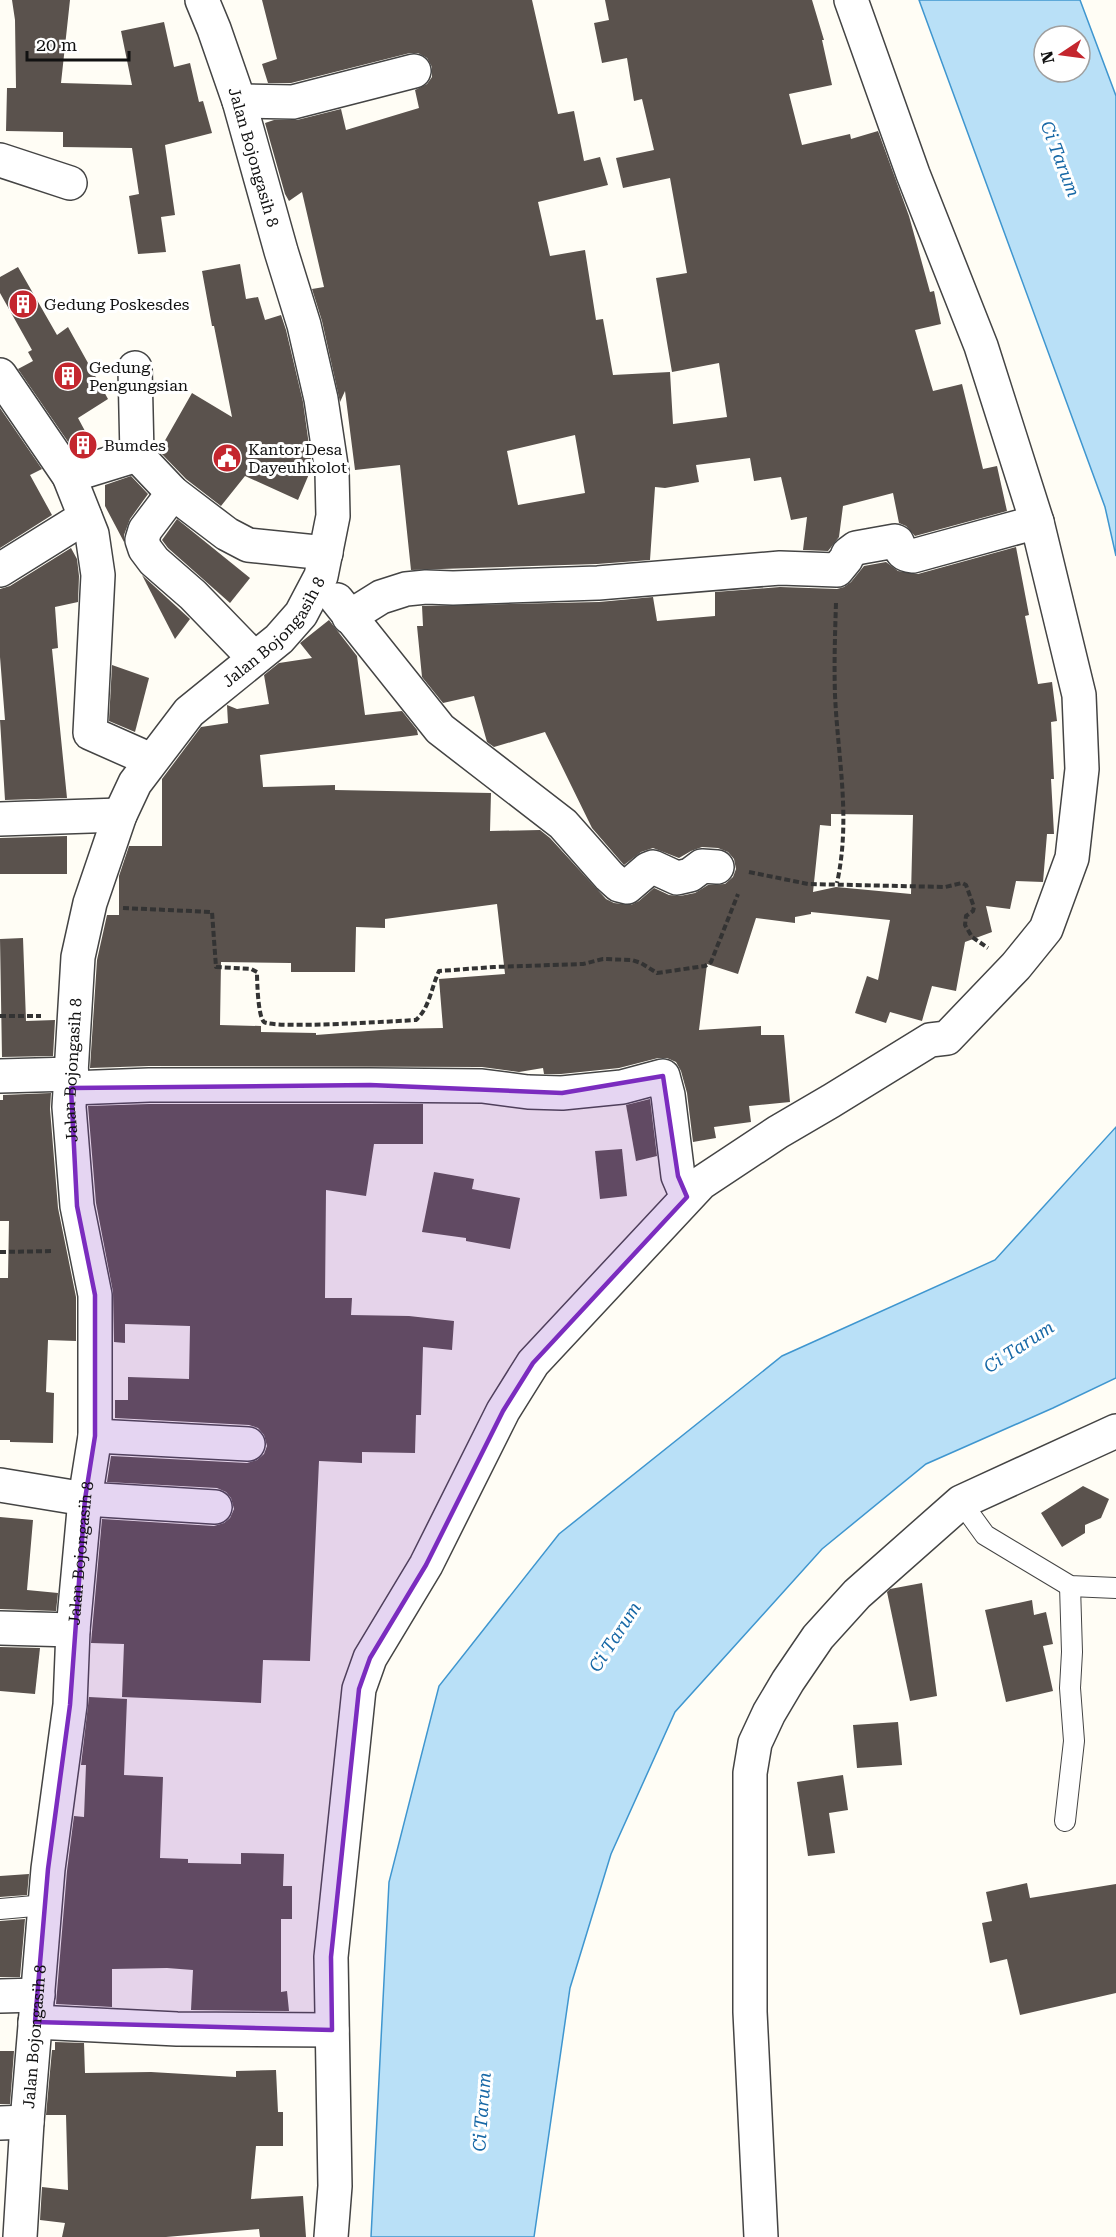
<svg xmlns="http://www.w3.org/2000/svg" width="1116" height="2237" font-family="'Roboto Serif',serif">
  <rect width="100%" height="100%" fill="#fffdf5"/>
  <!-- water -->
  <g fill="#b9e0f7" stroke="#3f96cf" stroke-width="1.5" fill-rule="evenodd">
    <path d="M919,0H1080L1116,96V556L1105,507ZM1044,36H1080V72H1044Z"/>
    <path d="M1116,1127V1378L1053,1408L926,1464L822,1549L675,1712L611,1854L570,1988L534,2237H371L389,1882L439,1686L559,1534L782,1356L995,1260Z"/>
  </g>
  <!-- building -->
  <g fill="#5a524d" fill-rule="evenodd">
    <path d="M12,0H70L61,83L132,85L121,31L164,22L174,67L190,63L199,102L203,101L212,133L165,145L175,215L161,217L166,252L138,254L129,196L139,194L132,148L63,147V132L6,131L7,88H16L15,20Z"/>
    <path d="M262,0H532L558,114L574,111L584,161L600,157L608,185L538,202L550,256L585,250L596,320L603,319L613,375L670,372L673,424L727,417L719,363L672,372L656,278L687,273L670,178L623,188L616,158L654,150L642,99L634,101L627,58L602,63L594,23L609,20L605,0H812L824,40H822L832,85L789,94L802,145L850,134L851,139L878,131L909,216L930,292L934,291L941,324L915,330L933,391L962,384L983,469L997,466L1007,511L915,536L906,526L899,523L893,493L843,506L839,537L828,551L803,550L807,517L791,520L781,477L754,481L750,458L696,465L699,482L665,488L655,487L650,560L597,564L411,570L400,465L355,470L345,391L340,402L322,321L312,289L324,287L302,192L289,201L285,194L265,123L274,120H297L341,109L346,130L419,108L415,90L427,84L432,77V67L427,58L418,53H410L291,83H268L262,64L277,59ZM575,435L585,493L518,505L507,451Z"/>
    <path d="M240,264L246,299L258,297L265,320L281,315L286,330L303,402L312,467L298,500L245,476L221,506L186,479L159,451L192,393L232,417L214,326H212L202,271Z"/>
    <path d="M18,267L57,335L68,327L108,399L78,418L92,444L75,452L18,369L33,361L28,352L32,350L0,293V277Z"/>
    <path d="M0,408L42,469L30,475L52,515L0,548Z"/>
    <path d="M131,476L148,494L130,519L124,535V542L105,506V485Z"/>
    <path d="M177,519L250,578L230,603L168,548L162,540Z"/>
    <path d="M1016,547L1029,615L1025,616L1038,684L1052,682L1057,721L1051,722L1054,779H1051L1054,834H1047L1043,882L1016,881L1010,909L986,906L992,932L965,942L956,991L932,986L922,1021L890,1012L886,1023L855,1013L867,976L878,980L890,920L811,912V914L795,917V923L756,918L738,974L707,964L699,1030L761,1026V1035H784L790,1102L749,1106L751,1122L714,1127L716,1138L693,1142L687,1093L681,1071L676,1062L667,1058H658L619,1068L561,1074H544L543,1068L519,1072L482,1067L149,1066L90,1068L97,960L107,915H119V876L129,846H162V779L201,727L228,723L227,705L237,709L269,704L264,675L279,663L312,658L300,643L329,620L357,656L365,715L402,711L417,730L418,735L260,755L263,787L335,785V790L491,793L490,831L540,830L550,838L606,899L614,903L631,905L639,901L654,888L669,895L680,896L695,893L708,885L725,884L733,877L736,869L734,859L728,852L718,848L702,847L691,851L679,858L653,848L641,852L624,865L592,828L545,732L494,747L487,742L474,696L443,703L422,677L417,626H423L422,606L599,602L653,597L657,621L715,616V592L780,587L837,589L844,587L851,582L864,566L886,562L898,571L918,574ZM831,814L913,815L911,894L836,887L813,892L820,825L831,826ZM497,904L505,974L439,979L443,1028L394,1029L316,1035V1033L261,1032V1026L220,1025L221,962L291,963V972H355L356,927L385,928V919Z"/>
    <path d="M71,548L77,559L79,576L78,602L55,607L58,648L52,649L67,798L5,800L0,720H5L0,657V589L10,586Z"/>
    <path d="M142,575L190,619L175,639Z"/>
    <path d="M112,665L149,678L135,732L109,721Z"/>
    <path d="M67,836V874H0V838Z"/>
    <path d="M23,938L26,1021L55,1020L53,1056L2,1057L0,939Z"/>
    <path d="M51,1093L50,1109L58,1208L76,1297V1341L48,1340L46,1392L54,1393L53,1443L10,1442V1440H0V1278H8L9,1221H0V1100H3V1095Z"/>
    <path d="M650,1099L657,1156L636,1161L626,1105Z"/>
    <path d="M149,1104H423V1144H374L366,1196L326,1190L325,1298H352L351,1315L409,1316L454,1321L452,1350L423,1347L421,1415H416L415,1453L362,1452V1463L319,1461L310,1661L263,1660L261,1703L122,1697L124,1644L91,1643L102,1519L214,1526L224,1523L230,1518L234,1509L231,1498L226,1492L217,1488L107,1482L111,1456L247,1463L257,1460L264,1454L267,1446L264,1435L258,1428L249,1425L115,1418V1400H128V1377L189,1379L190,1326L125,1324V1343L114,1342L113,1292L96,1203L88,1106Z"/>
    <path d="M622,1149L627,1196L600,1199L595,1151Z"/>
    <path d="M434,1172L474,1179L472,1189L520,1198L510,1249L466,1241V1238L422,1232Z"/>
    <path d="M1083,1486L1109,1499L1101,1518L1085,1525V1533L1062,1547L1041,1513Z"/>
    <path d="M0,1517L33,1520L27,1590L58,1593L56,1611L0,1609Z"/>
    <path d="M922,1583L937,1696L910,1701L887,1592L890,1589Z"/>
    <path d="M1032,1600L1034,1615L1046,1612L1053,1644L1043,1646L1053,1691L1006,1702L985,1610Z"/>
    <path d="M0,1647L40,1648L35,1694L0,1691Z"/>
    <path d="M89,1697L127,1699L124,1775L163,1777L160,1858L188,1859V1863L241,1864V1853L284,1854L283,1886H292V1919H281V1992L287,1991L289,2011L191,2010L193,1970L167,1968L112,1969V2007L56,2004L67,1871L74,1816L84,1817L86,1765H81Z"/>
    <path d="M898,1722L902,1765L857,1768L853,1725Z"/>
    <path d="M843,1775L848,1810L829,1813L835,1853L808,1856L797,1782Z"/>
    <path d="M29,1874L27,1895L0,1897V1876Z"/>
    <path d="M1027,1883L1030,1898L1116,1884V1993L1020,2015L1007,1959L990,1963L982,1923L992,1921L986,1892Z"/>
    <path d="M25,1919L20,1977H0V1921Z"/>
    <path d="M55,2042L84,2043L85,2073L151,2072L236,2077V2071L276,2070L278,2112H283V2146H256L251,2199L303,2196L306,2237H260L259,2229L166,2237H62L65,2223L40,2220L42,2187L68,2190L66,2115H46L52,2050H55Z"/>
    <path d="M0,2051H14L10,2104H0Z"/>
  </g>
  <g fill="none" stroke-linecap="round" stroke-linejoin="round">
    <!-- service casing -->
    <g stroke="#444" stroke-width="22">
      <g id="service">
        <path d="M961,1502L985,1535L1070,1586L1116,1588"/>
        <path d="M1065,1821L1074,1741L1070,1688L1072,1652L1070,1586"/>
        <path d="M0,1909L45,1905"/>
      </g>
    </g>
    <!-- minor casing -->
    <g stroke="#444" stroke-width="36">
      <g id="minor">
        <path d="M239,101L293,102L414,71"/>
        <path d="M0,160L70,183"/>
        <path d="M135,368L137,455L173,493L227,534L248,545L326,553"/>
        <path d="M0,375L69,476L92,534L98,575L90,733L151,760"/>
        <path d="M69,476L137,455"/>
        <path d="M173,493L145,530L142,540L145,549L154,561L193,595L254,658"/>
        <path d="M0,570L85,517"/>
        <path d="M337,600L440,729L563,824L609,876L619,885L627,887L648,869L653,867L677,878L690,875L702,866L717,867"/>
        <path d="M349,617L381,597L406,589L426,587L453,588L598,583L780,568L837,570L846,559L848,554L856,548L895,541L897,542C901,551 902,555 913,556L1037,522"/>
        <path d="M0,819L120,815"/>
        <path d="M0,1076L72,1074"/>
        <path d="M71,1088L149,1085H370L482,1086L528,1092L562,1093L622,1087L663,1076L668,1095L678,1176L687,1197"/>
        <path d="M95,1436L248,1444"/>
        <path d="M0,1485L85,1499L215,1507"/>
        <path d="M0,1628L73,1630"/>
        <path d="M0,1996L38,1995"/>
        <path d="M35,2022L177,2029L332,2030"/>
        <path d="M0,2123L27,2122"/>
        <path id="s1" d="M20,2237L27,2122L48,1869L70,1705L73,1630L85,1499L95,1436V1295L77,1206L69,1107L78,957L90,903L120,815L135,783L189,712L279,639L301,614L321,576L333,516L332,472L321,399L304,325L281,251L239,101L214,29L202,0"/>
        <path d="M331,2237L335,2186L331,1957L359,1689L370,1658L426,1565L503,1411L533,1363L701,1183L778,1132L831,1101L930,1040L947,1038L1016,966L1046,929L1072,858L1082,769L1079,695L1037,522L981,346L913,174L851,0"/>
        <path d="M761,2237L750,2012V1773L755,1743L769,1713L788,1681L818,1637L857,1594L961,1502L1116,1431"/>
      </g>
    </g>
    <!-- path -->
    <g stroke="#333" stroke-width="4" stroke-dasharray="6 3" stroke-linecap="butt">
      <path d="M836,603C835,634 834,664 835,695C838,760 851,818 837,883"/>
      <path d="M749,872L808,884L945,887L962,883L966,885L974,907L973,911L966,916L965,925L972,937L988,948"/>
      <path d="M123,908L212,912L216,967L251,969L257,972C257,981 258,1017 264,1022C275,1029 396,1021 416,1020C430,1007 431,988 439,971L494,967L583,964L603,959L632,960L641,963L657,973L705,966L711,962L738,894"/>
      <path d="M0,1016H41"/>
      <path d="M0,1252L53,1251"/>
    </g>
    <!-- service -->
    <use href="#service" stroke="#fff" stroke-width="20"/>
    <!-- minor -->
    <use href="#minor" stroke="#fff" stroke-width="33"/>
  </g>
  <!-- marked area -->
  <path fill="#7b2cbf" fill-opacity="0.2" stroke="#7b2cbf" stroke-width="4.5" stroke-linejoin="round" d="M663,1076L678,1176L687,1197L533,1363L503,1411L426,1565L370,1658L359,1689L331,1957L332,2030L35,2022L48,1869L70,1705L85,1499L95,1436V1295L77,1206L71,1088L370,1085L562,1093Z"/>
  <!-- icons -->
  <defs>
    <g id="building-disc" transform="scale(1.5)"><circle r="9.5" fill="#c4262e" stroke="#fff"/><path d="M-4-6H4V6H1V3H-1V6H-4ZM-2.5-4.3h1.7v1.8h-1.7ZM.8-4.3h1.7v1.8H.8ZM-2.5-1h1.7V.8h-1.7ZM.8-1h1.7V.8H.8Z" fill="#fff"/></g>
    <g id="civic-disc" transform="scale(1.5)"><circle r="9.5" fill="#c4262e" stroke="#fff"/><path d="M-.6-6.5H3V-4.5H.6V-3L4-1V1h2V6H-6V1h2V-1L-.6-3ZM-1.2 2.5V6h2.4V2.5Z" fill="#fff"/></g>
  </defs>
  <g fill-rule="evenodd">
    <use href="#building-disc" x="23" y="304"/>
    <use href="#building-disc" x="68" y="376"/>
    <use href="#building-disc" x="83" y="445"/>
    <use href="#civic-disc" x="227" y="458"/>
  </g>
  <g text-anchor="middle" stroke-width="6" stroke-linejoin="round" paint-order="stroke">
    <!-- street labels -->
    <g font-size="16" fill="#111" stroke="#fff">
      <text transform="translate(254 157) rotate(74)" y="6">Jalan Bojongasih 8</text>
      <text dy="6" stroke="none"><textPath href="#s1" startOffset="1677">Jalan Bojongasih 8</textPath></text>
      <text dy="6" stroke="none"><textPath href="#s1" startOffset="1173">Jalan Bojongasih 8</textPath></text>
      <text dy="6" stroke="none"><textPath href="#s1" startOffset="687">Jalan Bojongasih 8</textPath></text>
      <text dy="6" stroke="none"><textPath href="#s1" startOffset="201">Jalan Bojongasih 8</textPath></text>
    </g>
    <!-- poi labels -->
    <g font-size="16" fill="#111" stroke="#fff" text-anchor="start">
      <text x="44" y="310">Gedung Poskesdes</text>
      <text x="89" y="373">Gedung<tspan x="89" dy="18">Pengungsian</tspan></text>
      <text x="104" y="451">Bumdes</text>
      <text x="248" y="455">Kantor Desa<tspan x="248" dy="18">Dayeuhkolot</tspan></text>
    </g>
    <!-- water labels -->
    <g font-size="18" font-style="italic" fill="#1768a6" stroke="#fff">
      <text transform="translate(1060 159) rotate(69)" y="6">Ci Tarum</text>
      <text transform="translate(1019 1347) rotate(-33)" y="6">Ci Tarum</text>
      <text transform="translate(615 1637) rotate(-57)" y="6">Ci Tarum</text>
      <text transform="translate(482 2112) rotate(-86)" y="6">Ci Tarum</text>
    </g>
  </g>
  <!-- north arrow -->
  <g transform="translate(1062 54) rotate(257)"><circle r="28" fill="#ffffff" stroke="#a0a0a0" stroke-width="1.5"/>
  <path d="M0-4.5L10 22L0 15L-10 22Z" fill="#c4262e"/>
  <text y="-9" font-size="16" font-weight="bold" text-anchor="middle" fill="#111111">N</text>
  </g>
  <!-- scale -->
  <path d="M27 51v9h102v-9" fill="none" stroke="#111111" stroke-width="3"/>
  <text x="36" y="51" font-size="18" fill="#111111" stroke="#ffffff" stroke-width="4.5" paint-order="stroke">20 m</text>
</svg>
